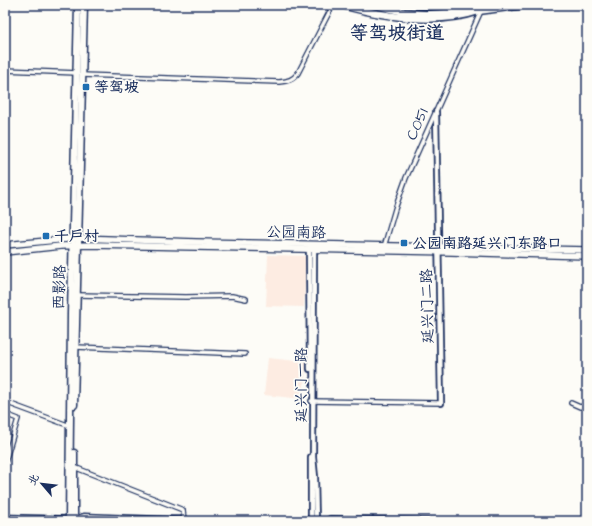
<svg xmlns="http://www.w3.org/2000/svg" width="592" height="526" font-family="'Architects Daughter','LXGW WenKai TC',sans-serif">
  <rect width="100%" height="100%" fill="#fdfcf7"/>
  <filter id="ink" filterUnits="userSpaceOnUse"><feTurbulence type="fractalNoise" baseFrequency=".025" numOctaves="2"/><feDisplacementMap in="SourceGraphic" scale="8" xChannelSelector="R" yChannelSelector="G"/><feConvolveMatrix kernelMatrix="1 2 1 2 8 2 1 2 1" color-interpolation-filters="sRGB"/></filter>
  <g filter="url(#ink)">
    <!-- built -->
    <g fill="#fdece2">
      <path d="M268,255L306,256L304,307L266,306Z"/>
      <path d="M268,358L306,362L303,399L264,395Z"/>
    </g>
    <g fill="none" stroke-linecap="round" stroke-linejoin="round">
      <!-- minor casing -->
      <g stroke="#1b2f5e" stroke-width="6">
        <g id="minor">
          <path d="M5,70L77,73"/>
          <path d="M82,75L279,82C288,81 293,80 298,73L333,5"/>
          <path d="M384,247L395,209L406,178L481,11"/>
          <path d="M77,295L186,297L232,296L246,299"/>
          <path d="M76,347L245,354"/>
          <path d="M311,401L441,403"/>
          <path d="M5,402L70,426"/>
          <path d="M571,403L580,407L587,405"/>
          <path d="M5,414L18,419L5,462"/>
          <path d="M74,467L183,510L184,521"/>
          <path d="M326,521L330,518L477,521"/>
        </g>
      </g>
      <!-- tertiary casing -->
      <g stroke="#1b2f5e" stroke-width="8">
        <g id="tertiary">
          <path d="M436,112L441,403"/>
          <path d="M309,249L310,369"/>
          <path d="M314,249L313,457L315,477L316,521"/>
          <path d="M311,521V457"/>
        </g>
      </g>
      <!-- secondary casing -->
      <g stroke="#1b2f5e" stroke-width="8">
        <g id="secondary">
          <path d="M5,245L78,238L196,242L587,250"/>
          <path d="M5,252L61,246L92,245L451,252L587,256"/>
        </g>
      </g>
      <!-- primary casing -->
      <g stroke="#1b2f5e" stroke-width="9">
        <g id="primary">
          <path d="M375,5L404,12L428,14L479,11L525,5"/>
          <path d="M418,5L436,6L462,5"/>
          <path d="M74,405L84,5"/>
          <path d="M5,518L74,520L84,517L185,521"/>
          <path d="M69,521L71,314L78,5"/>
          <path d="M74,521V453"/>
        </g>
      </g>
      <!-- trunk casing -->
      <g stroke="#1b2f5e" stroke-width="9">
        <path id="trunk" d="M342,5C385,17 436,26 479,11"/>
      </g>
      <!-- minor -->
      <use href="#minor" stroke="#fdfcf7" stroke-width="3.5"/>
      <!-- tertiary -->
      <use href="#tertiary" stroke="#fdfcf7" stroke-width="4.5"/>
      <!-- secondary -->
      <use href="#secondary" stroke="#fdfcf7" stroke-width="5.5"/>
      <!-- primary -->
      <use href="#primary" stroke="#fdfcf7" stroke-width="6"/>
      <!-- trunk -->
      <use href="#trunk" stroke="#fdfcf7" stroke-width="6"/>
    </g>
  </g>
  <!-- markers -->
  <g fill="#1f6fb2" stroke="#fdfcf7" stroke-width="1.5">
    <rect x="82" y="83" width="8" height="8" rx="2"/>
    <rect x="42" y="232" width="8" height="8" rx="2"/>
    <rect x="400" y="239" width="8" height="8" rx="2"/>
  </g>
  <g text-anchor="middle" stroke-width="3.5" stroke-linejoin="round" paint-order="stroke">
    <!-- poi labels -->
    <g font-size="15" font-weight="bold" fill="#1b2f5e" stroke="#fdfcf7" text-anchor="start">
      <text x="94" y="92">等驾坡</text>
      <text x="54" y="241">千户村</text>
      <text x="412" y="248">公园南路延兴门东路口</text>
    </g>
    <!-- street labels -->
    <g font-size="15" fill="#1b2f5e" stroke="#fdfcf7">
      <text transform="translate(417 124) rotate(-66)" y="5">C051</text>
      <text transform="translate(296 232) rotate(1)" y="5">公园南路</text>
      <text transform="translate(59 287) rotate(-88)" y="5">西影路</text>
      <text transform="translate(427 306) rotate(-91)" y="5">延兴门二路</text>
      <text transform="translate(301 385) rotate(-90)" y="5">延兴门一路</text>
    </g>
    <!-- district labels -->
    <g font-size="19" font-weight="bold" fill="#1b2f5e" stroke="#fdfcf7">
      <text x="397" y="39">等驾坡街道</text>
    </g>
  </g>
  <!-- margin -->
  <rect width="592" height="526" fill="none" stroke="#fdfcf7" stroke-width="20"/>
  <rect x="10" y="10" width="572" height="506" fill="none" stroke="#1b2f5e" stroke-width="1.5" filter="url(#ink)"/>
  <!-- north arrow -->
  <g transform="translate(42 484) rotate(298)" stroke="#fdfcf7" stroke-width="3" paint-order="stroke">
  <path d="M0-3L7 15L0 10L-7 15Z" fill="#1b2f5e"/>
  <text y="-6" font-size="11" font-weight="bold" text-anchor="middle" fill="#1b2f5e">北</text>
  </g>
</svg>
